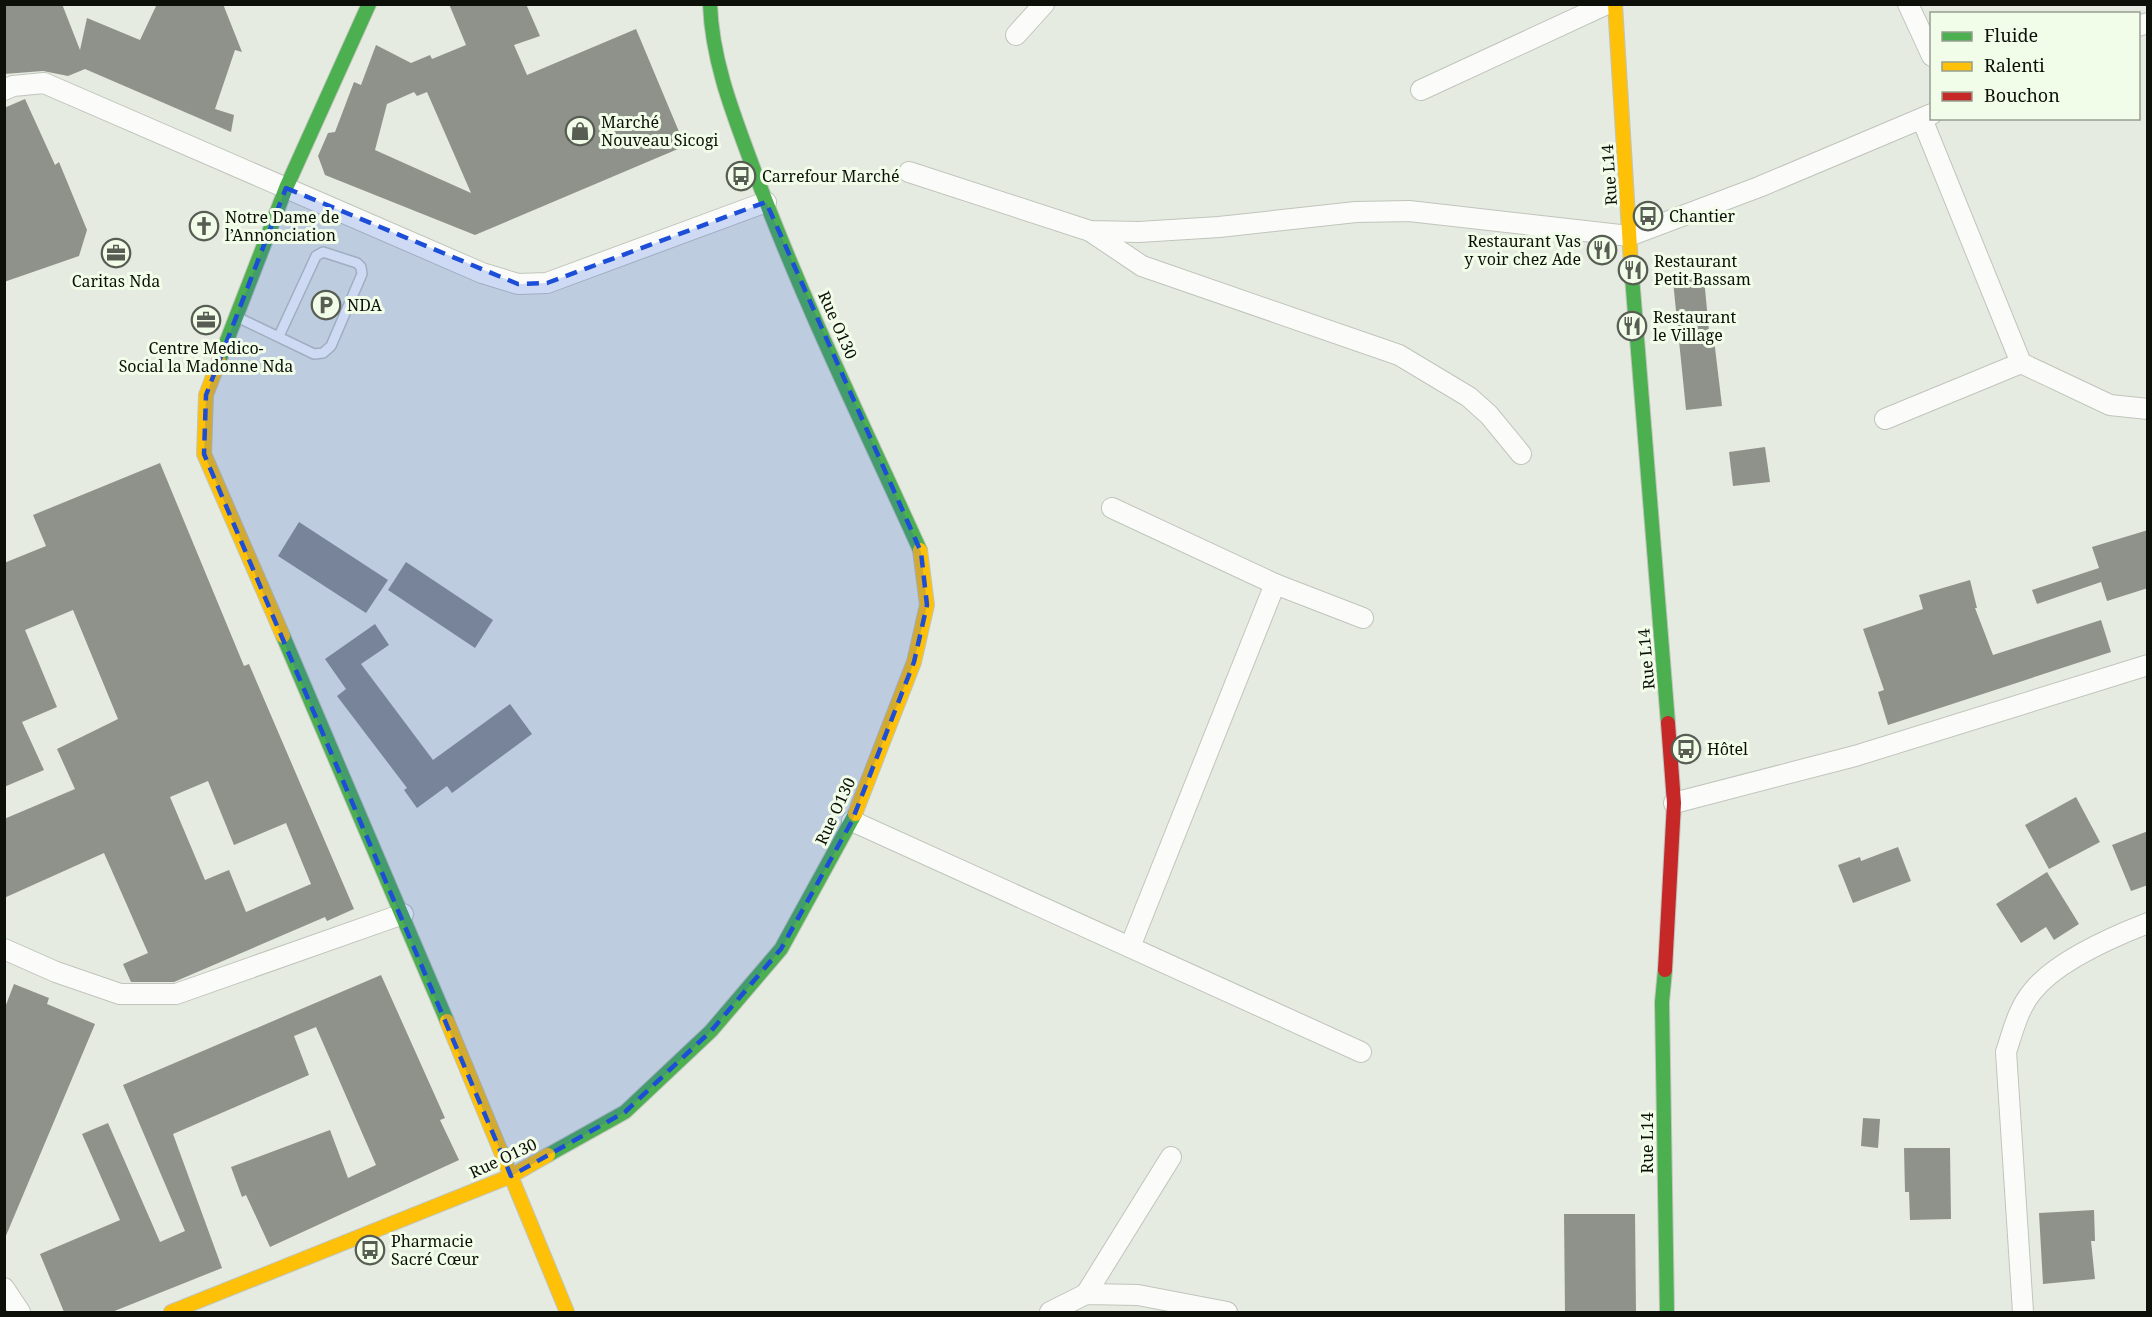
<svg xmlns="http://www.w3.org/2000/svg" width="2152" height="1317" font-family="'Noto Serif',serif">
  <rect width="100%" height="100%" fill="#e5ebe0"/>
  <!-- building -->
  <g fill="#8e928b" fill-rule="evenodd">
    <path d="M4,4H62L80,50L87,18L140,40L157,4H223L242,52L235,50L215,109L234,115L231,132L85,69L68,76L43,71L4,74Z"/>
    <path d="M449,4H526L540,36L514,45L527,75L636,29L685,146L475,235L325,175L318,156L328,133L335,132L354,82L361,85L376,45L411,63L430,55L432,59L466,45ZM414,92L417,96L427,92L471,193L375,150L387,104Z"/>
    <path d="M25,99L55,165L59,162L87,230L79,256L4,282V108Z"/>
    <path d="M1704,278L1709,331H1713L1722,406L1686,410L1673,281Z"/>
    <path d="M1765,447L1770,482L1733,486L1729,452Z"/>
    <path d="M160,463L244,666L249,664L354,909L327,921L325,917L174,982H131L123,964L148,953L104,853L4,898V819L75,789L57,749L118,719L73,610L25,630L57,707L22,722L44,770L4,787V563L46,546L33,515ZM208,781L234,845L286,823L311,884L246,912L229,870L205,880L170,797Z"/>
    <path d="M299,522L388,580L366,613L278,556Z"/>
    <path d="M2148,530V588L2107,601L2101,582L2037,604L2032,590L2099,568L2092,547Z"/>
    <path d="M406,562L493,620L475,648L388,590Z"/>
    <path d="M1970,580L1977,608H1975L1993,655L2101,620L2111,652L1888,725L1878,692L1884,690L1863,629L1923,609L1919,595Z"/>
    <path d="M375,624L389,645L361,664L433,760L510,704L532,734L452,793L447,786L417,808L404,790L407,788L337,696L346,689L325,659Z"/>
    <path d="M2076,797L2100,842L2049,869L2025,825Z"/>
    <path d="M2148,831V885L2131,891L2112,845Z"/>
    <path d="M1898,847L1911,881L1853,903L1838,865L1860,857L1861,861Z"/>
    <path d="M2047,872L2079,924L2054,940L2046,927L2021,943L1996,904Z"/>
    <path d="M381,975L445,1118L440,1120L459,1160L270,1247L246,1195L242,1197L231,1167L330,1130L348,1178L376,1165L316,1027L294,1036L309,1075L173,1134L222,1268L112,1312H64L40,1254L120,1220L82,1134L108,1123L160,1242L185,1231L123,1085Z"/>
    <path d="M14,984L49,998L47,1004L95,1024L5,1238L4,1010Z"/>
    <path d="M1863,1118L1880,1119L1878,1148L1861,1146Z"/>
    <path d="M1904,1148H1950L1951,1219L1910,1220L1909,1192H1905Z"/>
    <path d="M2094,1210L2095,1241H2091L2095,1279L2043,1284L2039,1213Z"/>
    <path d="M1564,1214H1635L1636,1312H1565Z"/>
  </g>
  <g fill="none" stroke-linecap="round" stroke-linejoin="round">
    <!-- lane casing -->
    <g stroke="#c0c5bc" stroke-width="12">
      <path id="lane" d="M239,318L314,354L323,353L331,346L362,274L361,267L357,263L323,252L316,256L279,336"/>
    </g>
    <!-- street casing -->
    <g stroke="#c0c5bc" stroke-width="22">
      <g id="street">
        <path d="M1908,4L1932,56"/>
        <path d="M2138,26L2148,23"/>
        <path d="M1016,35L1044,4"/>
        <path d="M4,90L13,86L44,83L482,273L518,284L547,283L766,202"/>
        <path d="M1421,90L1607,4"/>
        <path d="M1922,119L2021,363L2110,405L2148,409"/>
        <path d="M909,172L1090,231L1139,232L1219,227L1356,212L1409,211L1629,236L1759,187L1932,114"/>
        <path d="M1090,231L1142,266L1399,355L1469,397L1489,415L1521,454"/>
        <path d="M1885,419L2021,363"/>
        <path d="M1112,508L1275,584L1363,618"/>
        <path d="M1674,803L1855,756L2148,665"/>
        <path d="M852,821L1361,1052"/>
        <path d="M1130,947L1275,584"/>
        <path d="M4,949L56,972L120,994H176L403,914"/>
        <path d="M4,1288L20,1312"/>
        <path d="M1086,1294L1171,1157"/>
        <path d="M1050,1312L1086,1294L1138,1295L1227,1312"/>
        <path d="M2023,1312L2006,1052C2013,1031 2018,1009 2032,992C2056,961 2112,937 2148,923"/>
      </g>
    </g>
    <!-- fast casing -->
    <g stroke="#c0c5bc" stroke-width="16">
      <g id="fast">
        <path d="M710,4C712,62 734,116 754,170C802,300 863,424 920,550"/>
        <path d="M1631,264L1668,723"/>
        <path d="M219,361L286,188L369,4"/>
        <path d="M283,636L447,1021"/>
        <path d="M1665,970L1662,1002L1667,1312"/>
        <path d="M548,1155L625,1112L711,1031L781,949L855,814"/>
      </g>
    </g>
    <!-- slow casing -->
    <g stroke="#c0c5bc" stroke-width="16">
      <g id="slow">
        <path d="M1615,4L1631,264"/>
        <path d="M219,361L206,395L204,454L283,636"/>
        <path d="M855,814L914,662L927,605L920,550"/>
        <path d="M447,1021L567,1312"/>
        <path d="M171,1312L511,1176L548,1155"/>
      </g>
    </g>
    <!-- jam casing -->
    <g stroke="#c0c5bc" stroke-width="16">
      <path id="jam" d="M1665,970L1674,803L1668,723"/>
    </g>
    <!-- lane -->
    <use href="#lane" stroke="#fbfcfa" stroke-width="9"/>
    <!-- street -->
    <use href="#street" stroke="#fbfcfa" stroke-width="20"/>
    <!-- fast -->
    <use href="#fast" stroke="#4caf50" stroke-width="14"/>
    <!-- slow -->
    <use href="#slow" stroke="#ffc107" stroke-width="14"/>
    <!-- jam -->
    <use href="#jam" stroke="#c62828" stroke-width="14"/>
  </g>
  <!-- marked area -->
  <path fill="#1d4ed8" fill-opacity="0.2" stroke="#1d4ed8" stroke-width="4.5" stroke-dasharray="12 8" stroke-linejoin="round" d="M286,188L518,284L547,283L766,202L921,552L927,605L914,662L852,821L781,949L711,1031L625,1112L511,1176L204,454L206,395Z"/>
  <!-- icons -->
  <defs>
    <g id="shop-ring" transform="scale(1.5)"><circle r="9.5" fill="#f2fde9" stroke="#585d54" stroke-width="1.5"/><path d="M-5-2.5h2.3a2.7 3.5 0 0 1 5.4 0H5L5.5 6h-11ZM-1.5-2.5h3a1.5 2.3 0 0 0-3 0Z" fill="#585d54"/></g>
    <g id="bus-ring" transform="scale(1.5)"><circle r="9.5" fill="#f2fde9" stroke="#585d54" stroke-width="1.5"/><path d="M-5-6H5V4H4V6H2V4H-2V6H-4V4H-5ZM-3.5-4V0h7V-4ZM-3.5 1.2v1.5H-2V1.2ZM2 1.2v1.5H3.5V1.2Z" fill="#585d54"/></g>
    <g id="church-ring" transform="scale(1.5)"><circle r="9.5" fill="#f2fde9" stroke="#585d54" stroke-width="1.5"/><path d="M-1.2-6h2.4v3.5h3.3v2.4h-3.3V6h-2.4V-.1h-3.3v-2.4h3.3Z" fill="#585d54"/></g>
    <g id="restaurant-ring" transform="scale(1.5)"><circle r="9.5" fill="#f2fde9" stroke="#585d54" stroke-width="1.5"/><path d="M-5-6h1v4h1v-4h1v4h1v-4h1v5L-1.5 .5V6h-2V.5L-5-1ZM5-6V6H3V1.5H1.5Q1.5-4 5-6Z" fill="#585d54"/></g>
    <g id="office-ring" transform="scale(1.5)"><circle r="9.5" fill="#f2fde9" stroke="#585d54" stroke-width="1.5"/><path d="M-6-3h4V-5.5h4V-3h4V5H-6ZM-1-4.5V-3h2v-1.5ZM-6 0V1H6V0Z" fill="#585d54"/></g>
    <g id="parking-ring" transform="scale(1.5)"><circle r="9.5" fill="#f2fde9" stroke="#585d54" stroke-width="1.5"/><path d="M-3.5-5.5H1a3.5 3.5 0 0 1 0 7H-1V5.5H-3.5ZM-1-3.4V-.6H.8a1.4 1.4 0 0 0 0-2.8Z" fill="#585d54"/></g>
  </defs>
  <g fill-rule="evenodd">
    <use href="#shop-ring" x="580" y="131"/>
    <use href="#bus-ring" x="741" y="176"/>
    <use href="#bus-ring" x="1648" y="216"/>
    <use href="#church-ring" x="204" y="226"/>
    <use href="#restaurant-ring" x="1602" y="250"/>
    <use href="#office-ring" x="116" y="253"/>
    <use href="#restaurant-ring" x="1633" y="270"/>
    <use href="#parking-ring" x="326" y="305"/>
    <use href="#office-ring" x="206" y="320"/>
    <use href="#restaurant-ring" x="1632" y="326"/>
    <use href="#bus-ring" x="1686" y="749"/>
    <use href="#bus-ring" x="370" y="1250"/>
  </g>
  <g text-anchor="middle" stroke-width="6" stroke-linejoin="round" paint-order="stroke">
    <!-- poi labels -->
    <g font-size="16" fill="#0c1009" stroke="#f2fde9" text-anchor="start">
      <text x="601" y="128">Marché<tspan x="601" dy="18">Nouveau Sicogi</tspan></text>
      <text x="762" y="182">Carrefour Marché</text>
      <text x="1669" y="222">Chantier</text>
      <text x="225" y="223">Notre Dame de<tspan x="225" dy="18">l’Annonciation</tspan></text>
      <text x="1581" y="247" text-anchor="end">Restaurant Vas<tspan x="1581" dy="18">y voir chez Ade</tspan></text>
      <text x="1654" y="267">Restaurant<tspan x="1654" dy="18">Petit Bassam</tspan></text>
      <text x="116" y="287" text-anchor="middle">Caritas Nda</text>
      <text x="347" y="311">NDA</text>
      <text x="1653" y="323">Restaurant<tspan x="1653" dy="18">le Village</tspan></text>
      <text x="206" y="354" text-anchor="middle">Centre Medico-<tspan x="206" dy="18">Social la Madonne Nda</tspan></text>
      <text x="1707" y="755">Hôtel</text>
      <text x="391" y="1247">Pharmacie<tspan x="391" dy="18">Sacré Cœur</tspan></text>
    </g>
    <!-- street labels -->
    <g font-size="16" fill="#0c1009" stroke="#f2fde9">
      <text transform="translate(1609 175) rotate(-94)" y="6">Rue L14</text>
      <text transform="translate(838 325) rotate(66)" y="6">Rue O130</text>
      <text transform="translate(1646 659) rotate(-95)" y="6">Rue L14</text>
      <text transform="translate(835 811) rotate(-65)" y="6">Rue O130</text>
      <text transform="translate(1647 1143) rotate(-90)" y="6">Rue L14</text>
      <text transform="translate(503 1158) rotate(-25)" y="6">Rue O130</text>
    </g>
  </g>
  <!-- border -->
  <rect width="2152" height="1317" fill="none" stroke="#0c1009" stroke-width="12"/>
  <!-- legend -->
  <rect x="1930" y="12" width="210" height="108" fill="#f2fde9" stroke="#969e8f" stroke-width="1.5"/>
  <rect x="1942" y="32" width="30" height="9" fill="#4caf50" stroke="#969e8f" stroke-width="1.5"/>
  <text x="1984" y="42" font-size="18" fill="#0c1009">Fluide</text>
  <rect x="1942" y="62" width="30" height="9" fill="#ffc107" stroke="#969e8f" stroke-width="1.5"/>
  <text x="1984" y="72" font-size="18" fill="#0c1009">Ralenti</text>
  <rect x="1942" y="92" width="30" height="9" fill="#c62828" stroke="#969e8f" stroke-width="1.5"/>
  <text x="1984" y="102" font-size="18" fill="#0c1009">Bouchon</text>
</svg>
